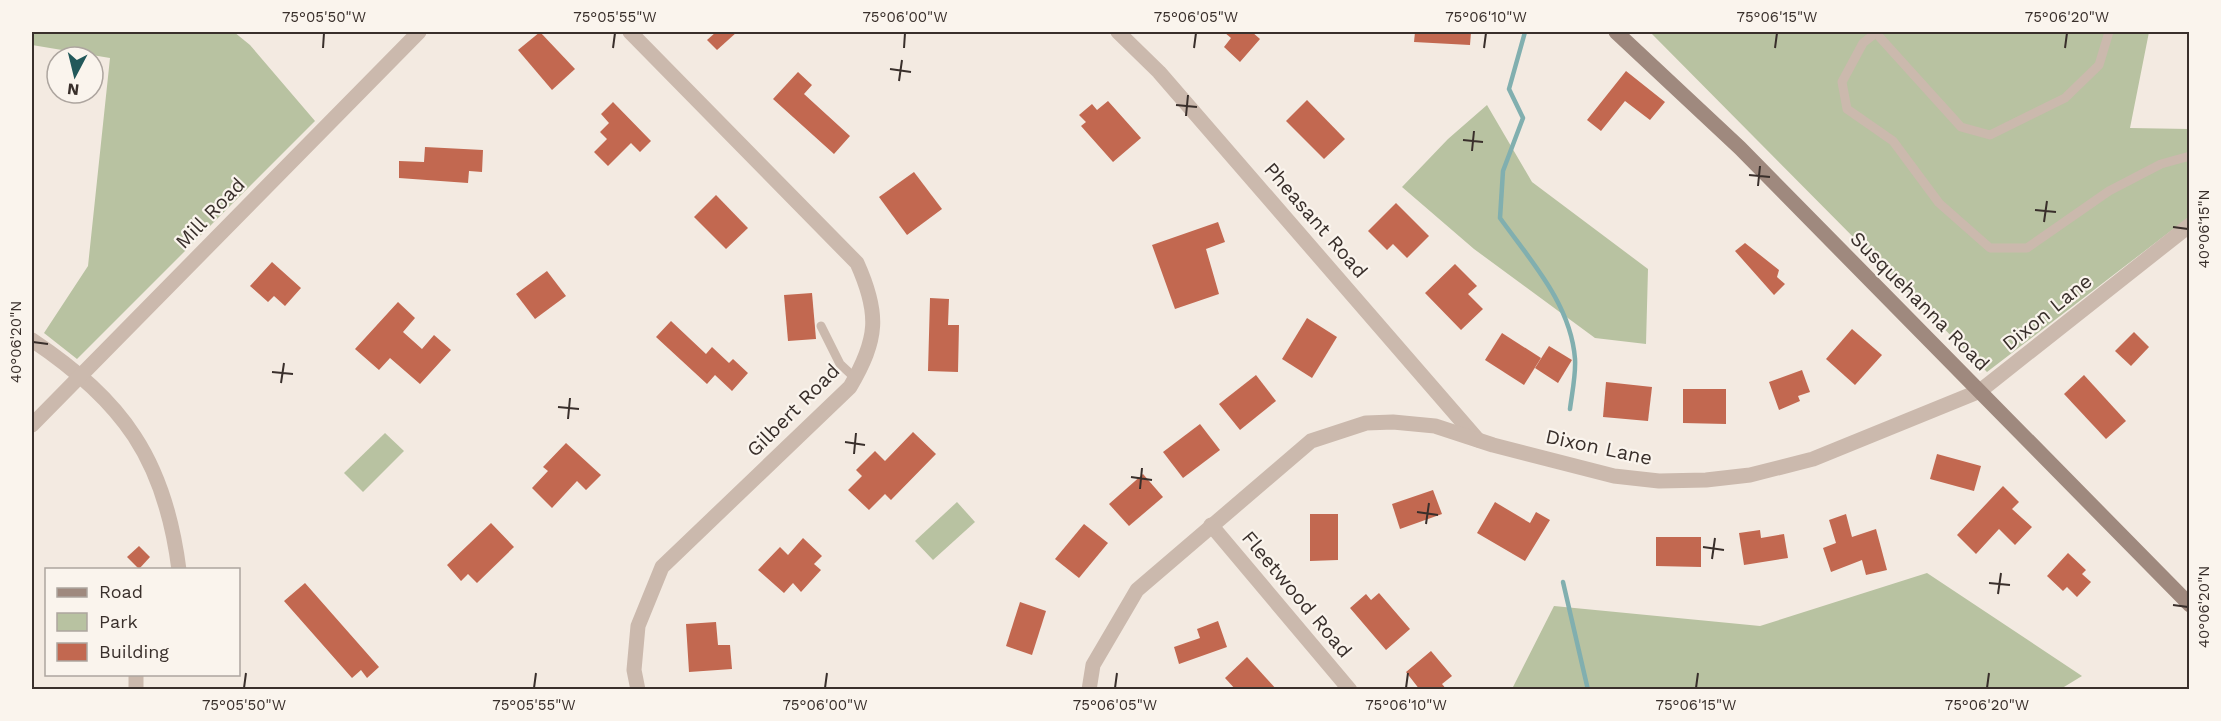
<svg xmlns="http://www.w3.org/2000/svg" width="2221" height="721" font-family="'Work Sans',sans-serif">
  <rect width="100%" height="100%" fill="#f3eae1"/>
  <!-- green -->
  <g fill="#b8c2a1">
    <path d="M32,32H234L250,45L315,121L77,359L44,333L88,266L110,58L32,45Z"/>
    <path d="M1650,32H2149L2130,128L2189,129V217L1987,372Z"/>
    <path d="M1487,105L1532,182L1648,269L1646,344L1595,338L1474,249L1402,187L1448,139Z"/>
    <path d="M385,433L404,451L363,492L344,473Z"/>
    <path d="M957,502L975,522L933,560L915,541Z"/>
    <path d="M1927,573L2082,676L2059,690H1515L1513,687L1554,606L1760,626Z"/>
  </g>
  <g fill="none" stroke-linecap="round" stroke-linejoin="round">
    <!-- stream -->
    <g stroke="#81afaf" stroke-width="4.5">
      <path d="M1525,32L1509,89L1523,118L1503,171L1500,218C1530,260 1571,304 1575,359C1576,375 1572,393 1570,409"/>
      <path d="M1563,582L1588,690"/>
    </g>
  </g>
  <!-- building -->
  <g fill="#c26850">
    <path d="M540,32L575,69L552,90L518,50Z"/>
    <path d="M716,32H737L717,50L707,40Z"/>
    <path d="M1224,32H1252L1260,39L1240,62L1224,47L1231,38Z"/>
    <path d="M1415,32H1471L1470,45L1414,42Z"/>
    <path d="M1626,71L1665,102L1650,120L1625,101L1601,131L1587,120Z"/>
    <path d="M798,72L812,85L804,94L850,136L834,154L773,99Z"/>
    <path d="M1307,100L1345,139L1324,159L1286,121Z"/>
    <path d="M1108,101L1141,138L1113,162L1081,126L1086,122L1079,115L1092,104L1097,110Z"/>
    <path d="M613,102L651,141L640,152L631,143L608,166L594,152L607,139L600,132L609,123L601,114Z"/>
    <path d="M425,147L483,150L482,172L469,171L468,183L399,178V161L424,162Z"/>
    <path d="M914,172L942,209L907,235L879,197Z"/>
    <path d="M716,195L748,228L726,249L694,217Z"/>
    <path d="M1396,203L1429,236L1407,258L1393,244L1387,250L1368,231Z"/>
    <path d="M1218,222L1225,242L1206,249L1219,294L1175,309L1152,245Z"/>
    <path d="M1745,243L1779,270L1777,277L1785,284L1774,295L1735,251Z"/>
    <path d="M272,262L301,288L285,306L274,296L268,302L250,286Z"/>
    <path d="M1455,264L1477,286L1468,294L1483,309L1461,330L1425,293Z"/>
    <path d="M547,271L566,296L535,319L516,294Z"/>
    <path d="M812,293L816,339L788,341L784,295Z"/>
    <path d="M930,298L949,299L948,325H959L958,372L928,371Z"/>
    <path d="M398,302L415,318L403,332L422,349L434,335L451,350L420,384L390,358L379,370L355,349Z"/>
    <path d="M1307,318L1337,337L1312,378L1282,359Z"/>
    <path d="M671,321L706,354L712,347L729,363L733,359L748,373L732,391L715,375L707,384L656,337Z"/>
    <path d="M1852,329L1882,355L1855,385L1826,359Z"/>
    <path d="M2134,332L2149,347L2131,366L2115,351Z"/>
    <path d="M1502,333L1541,358L1524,385L1485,360Z"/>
    <path d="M1549,346L1572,360L1558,383L1535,368Z"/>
    <path d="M1802,370L1810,392L1798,396L1800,401L1779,410L1769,382Z"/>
    <path d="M1256,375L1276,401L1240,430L1219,404Z"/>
    <path d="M2084,375L2126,421L2106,439L2064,394Z"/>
    <path d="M1606,382L1652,387L1648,421L1603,417Z"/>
    <path d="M1683,389H1726V424L1683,423Z"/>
    <path d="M1200,424L1220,450L1183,478L1163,452Z"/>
    <path d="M913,432L936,454L891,500L885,494L869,510L848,490L862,476L856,470L875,451L885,461Z"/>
    <path d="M566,443L601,475L586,490L577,481L552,508L532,488L548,471L543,467Z"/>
    <path d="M1937,454L1981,466L1974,491L1930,479Z"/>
    <path d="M1143,474L1163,497L1129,526L1109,504Z"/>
    <path d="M2003,486L2019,502L2012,509L2032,527L2015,545L1999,529L1976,554L1957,535Z"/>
    <path d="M1433,490L1442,514L1400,529L1392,504Z"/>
    <path d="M1495,502L1530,523L1536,512L1550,520L1525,561L1477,533Z"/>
    <path d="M1310,514H1338V560L1310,561Z"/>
    <path d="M1846,514L1852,537L1876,529L1887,570L1866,575L1862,560L1831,572L1823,548L1836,543L1829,520Z"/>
    <path d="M491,523L514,547L477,583L468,574L461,581L447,565Z"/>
    <path d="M1084,524L1108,543L1079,578L1055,559Z"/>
    <path d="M1760,530L1761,538L1784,534L1788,558L1744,565L1739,533Z"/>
    <path d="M1656,537H1701V567L1656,566Z"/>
    <path d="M803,538L822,556L814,564L821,570L801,592L793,583L784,593L758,570L780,547L788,555Z"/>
    <path d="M139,546L150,557L139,569L127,557Z"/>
    <path d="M2068,553L2086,570L2082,574L2091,582L2077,597L2067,587L2063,591L2047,576Z"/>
    <path d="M305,583L379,667L367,678L361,670L352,678L284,601Z"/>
    <path d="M1379,593L1410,629L1386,650L1350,608L1366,594L1371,600Z"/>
    <path d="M1020,602L1046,611L1032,655L1006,646Z"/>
    <path d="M1218,621L1227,647L1179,664L1174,647L1200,638L1197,629Z"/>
    <path d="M716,622L718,645H730L732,669L689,672L686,624Z"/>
    <path d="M1431,651L1452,676L1442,684L1447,690H1420L1406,672Z"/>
    <path d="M1247,657L1277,690H1236L1225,678Z"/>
  </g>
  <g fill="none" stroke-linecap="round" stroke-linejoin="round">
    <!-- lane -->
    <g stroke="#cbb9ad" stroke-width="9">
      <path d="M1875,32L1961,127L1990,135L2065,98L2099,65L2109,32"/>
      <path d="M1877,32L1863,43L1842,82L1847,109L1893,141L1939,203L1990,248H2027L2109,191L2161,164L2190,156"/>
      <path d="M821,326L840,364L855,378"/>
    </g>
    <!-- street -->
    <g stroke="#cbb9ad" stroke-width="15">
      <path d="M630,32L857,263C880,314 878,339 850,387L662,567L638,626L634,670L638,690"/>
      <path d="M1118,32L1159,72L1478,440"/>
      <path d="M32,340C123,401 165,459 179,570"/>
      <path d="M32,425L419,32"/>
      <path d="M1211,525L1350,690"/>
      <path d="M136,690V674"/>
      <path d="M1089,690L1093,665L1137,590L1311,441L1366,423L1393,422L1435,426L1493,445L1614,476L1659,481L1706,480L1750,475L1813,459L1980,391L2190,225"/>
    </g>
    <!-- secondary -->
    <path stroke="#9f897e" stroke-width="15" d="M1616,32L1740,148L2190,605"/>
  </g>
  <!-- ticks -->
  <path fill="none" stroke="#392f2b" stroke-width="2" d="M323,48L324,33M613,48L615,33M904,48L905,33M1194,48L1196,33M1484,48L1486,33M1775,48L1777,33M2065,48L2067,33M890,69L911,72M899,81L902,60M1176,105L1197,107M1186,116L1188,95M1463,140L1483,142M1472,151L1474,131M1749,175L1770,177M1758,186L1760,166M2035,210L2056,212M2044,222L2047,201M2173,227L2188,229M33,342L48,344M272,372L293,374M281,383L284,363M558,407L579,409M568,419L570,398M845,442L865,445M854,454L856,433M1131,477L1152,480M1140,489L1142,468M1417,512L1438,515M1426,524L1429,503M1703,547L1724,550M1712,559L1715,538M1989,583L2010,585M1998,594L2001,573M2173,605L2188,607M244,688L246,673M534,688L536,673M825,688L827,673M1115,688L1117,673M1406,688L1408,673M1696,688L1698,673M1987,688L1989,673"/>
  <g text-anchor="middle" stroke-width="4.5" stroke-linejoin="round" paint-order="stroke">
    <!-- street labels -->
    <g font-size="20" fill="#392f2b" stroke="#faf4ed">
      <text transform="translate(210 213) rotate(-46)" y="7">Mill Road</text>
      <text transform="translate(1316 220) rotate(49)" y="7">Pheasant Road</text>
      <text transform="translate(1920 301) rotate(45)" y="7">Susquehanna Road</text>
      <text transform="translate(2047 312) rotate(-39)" y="7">Dixon Lane</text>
      <text transform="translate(793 410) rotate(-45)" y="7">Gilbert Road</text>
      <text transform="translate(1599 447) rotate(12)" y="7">Dixon Lane</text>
      <text transform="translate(1297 594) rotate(50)" y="7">Fleetwood Road</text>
    </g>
  </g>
  <!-- border -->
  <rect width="2221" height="721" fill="none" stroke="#faf4ed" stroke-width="66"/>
  <!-- legend -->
  <rect x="45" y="568" width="195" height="108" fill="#faf4ed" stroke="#ada59f" stroke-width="1.5"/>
  <rect x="57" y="588" width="30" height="9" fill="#9f897e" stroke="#ada59f" stroke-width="1.5"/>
  <text x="99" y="598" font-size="18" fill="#392f2b">Road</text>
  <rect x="57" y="613" width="30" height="18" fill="#b8c2a1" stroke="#ada59f" stroke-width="1.5"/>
  <text x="99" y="628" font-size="18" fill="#392f2b">Park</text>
  <rect x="57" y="643" width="30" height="18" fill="#c26850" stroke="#ada59f" stroke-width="1.5"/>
  <text x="99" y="658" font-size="18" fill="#392f2b">Building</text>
  <!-- north arrow -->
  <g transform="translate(75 75) rotate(187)"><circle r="28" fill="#faf4ed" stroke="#ada59f" stroke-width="1.5"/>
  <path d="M0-4.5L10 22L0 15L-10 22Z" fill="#22585a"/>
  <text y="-9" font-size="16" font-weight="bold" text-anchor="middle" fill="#392f2b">N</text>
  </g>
  <rect x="33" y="33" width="2155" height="655" fill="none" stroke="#392f2b" stroke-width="2"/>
  <g font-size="15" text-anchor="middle" fill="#392f2b">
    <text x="324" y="22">75°05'50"W</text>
    <text x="615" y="22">75°05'55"W</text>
    <text x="905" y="22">75°06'00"W</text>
    <text x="1196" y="22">75°06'05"W</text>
    <text x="1486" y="22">75°06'10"W</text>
    <text x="1777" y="22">75°06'15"W</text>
    <text x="2067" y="22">75°06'20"W</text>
    <text transform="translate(2204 229) rotate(-90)" y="5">40°06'15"N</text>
    <text transform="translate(16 342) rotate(-90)" y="5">40°06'20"N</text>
    <text transform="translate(2204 607) rotate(-90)" y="5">40°06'20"N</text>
    <text x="244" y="710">75°05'50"W</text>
    <text x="534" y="710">75°05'55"W</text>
    <text x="825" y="710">75°06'00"W</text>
    <text x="1115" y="710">75°06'05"W</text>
    <text x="1406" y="710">75°06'10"W</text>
    <text x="1696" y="710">75°06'15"W</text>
    <text x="1987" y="710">75°06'20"W</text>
  </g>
</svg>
